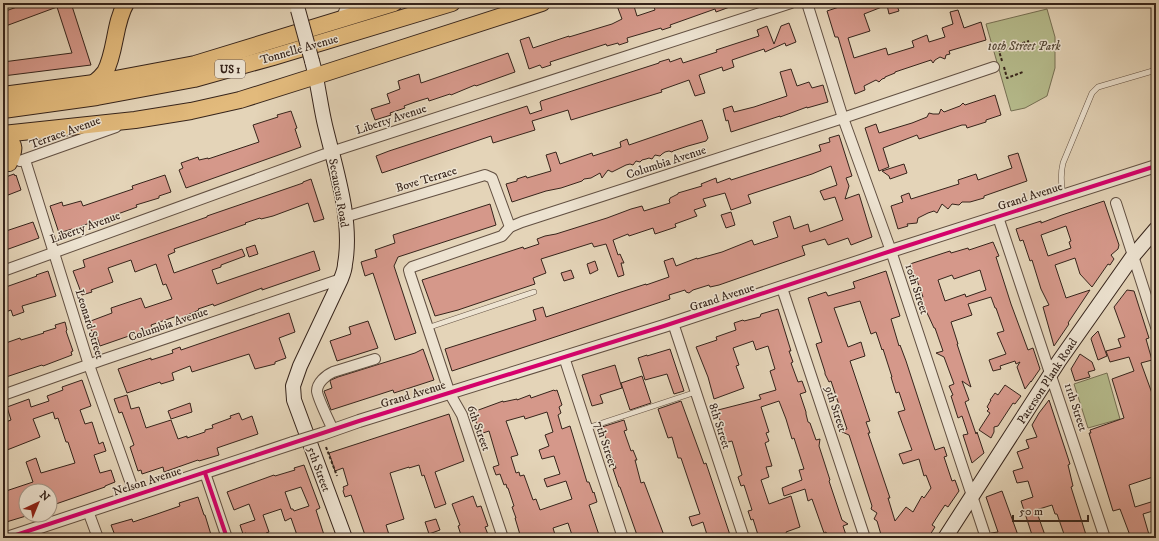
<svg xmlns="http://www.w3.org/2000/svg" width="1159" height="541" font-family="'IM FELL DW Pica',serif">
  <rect width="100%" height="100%" fill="#e4d4b8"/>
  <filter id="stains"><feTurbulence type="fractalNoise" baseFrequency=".005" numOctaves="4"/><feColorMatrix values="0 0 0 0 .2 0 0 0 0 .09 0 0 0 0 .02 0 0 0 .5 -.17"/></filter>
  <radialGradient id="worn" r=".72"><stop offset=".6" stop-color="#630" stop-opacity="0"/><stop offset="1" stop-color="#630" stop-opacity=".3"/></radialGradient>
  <!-- green -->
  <g fill="#b6bc8d" stroke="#767054">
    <path d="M1047,9L1055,37V68L1047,96L1025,108L1011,111L986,24Z"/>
    <path d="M1107,373L1120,419L1088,428L1074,384Z"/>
  </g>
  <!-- building -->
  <g fill="#d5988a" stroke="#36241b" fill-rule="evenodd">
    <path d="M28,3H71L91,65L3,76V62L72,53L57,7L3,27V12Z"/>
    <path d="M616,3H633L637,16L655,10L654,7L665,3L738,4L716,12L715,9L670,25L671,27L662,30L661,28L627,38L628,42L619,45L618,43L607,46L606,44L550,62L551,65L542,68L540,65L529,69L520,40L529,37L533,48L569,36V37L612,24L622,19Z"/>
    <path d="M843,3H849L850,6L861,3H896L899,11L889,14L887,5L864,14L870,31L848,38L854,58L886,48L888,55L914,47L912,41L927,35L929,42L945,37L942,28L953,24L950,12L958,10L964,28L981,22L986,40L949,51L950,54L946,55L945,59L940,57L935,60L933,63L931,60L895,72V73L885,77V78L882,79L879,82L876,80L864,86L865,90L855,94L838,37H835L827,11L839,7V4Z"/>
    <path d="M789,23L796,42L786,46L785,43L765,52L764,49L732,60L734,67L723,71L722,67L699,75L705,93L695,96L689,80L661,90L662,92L571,120L568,110L532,121L535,130L493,143L491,136L406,165L382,173L376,156L389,151L527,106L530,114L542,110L540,102L541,101L659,63V62L669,59L670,62L681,58L683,63L717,52L716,50L759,36L757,30L767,26L774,44L781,26Z"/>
    <path d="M508,53L515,72L476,86L475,85L451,95L450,94L429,101L428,98L415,102L404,106L405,108L390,113L391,115L375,120L371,109L390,103L387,94L400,89L398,81L419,74L421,83Z"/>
    <path d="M791,69L797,86L809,82L812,88L823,85L828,102L807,108V107L780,117V116L731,132L728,120L726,121L723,109L732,106L734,112L754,107L787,96L780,72Z"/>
    <path d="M995,95L1001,115L986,120V122L967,128L966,125H962L919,139L917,135L883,148L889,167L879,171L865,128L876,124L879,133L912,123L927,117L929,113L933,114H939L941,109L944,112L960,106L963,103L965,105Z"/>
    <path d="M291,111L297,128L295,129L301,147L186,188L179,170L183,168L181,163L198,157L199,160L208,158V159L259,142L253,125L278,117L277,115Z"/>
    <path d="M702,120L708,138L706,141L688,146L673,151L672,152L669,151L665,152L662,154L660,156L655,155L652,159L649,158L646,159L642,160L640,162L636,161L633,165L630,164L626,165L612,172L608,170L602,178L600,173L591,178L584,179L582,181L561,188L546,191L512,202L506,184L517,181V179L526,176L527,178L551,171L546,155L556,152L560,164L592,153L593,156L621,147L620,142L627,139L629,145Z"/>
    <path d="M839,135L852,176L846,178L849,186L845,199L859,194L872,237L851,245L848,238L828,245L825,239L802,246L805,255L719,285L710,287L709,285L693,290L689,293L686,292L685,290L669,295L670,299L452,371L445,349L536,320L533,310L543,307L546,317L621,292L646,284V285L669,277L664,261L673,258L676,266L697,258V259L722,252L752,240L754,245L778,237L773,222L790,216L794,229L808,224L810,232L843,220L835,197L824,200L820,191L837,185L831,166L812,174L748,195L751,203L731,210L725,193L703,199L706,206L694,210L697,216L675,224L676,227L655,234L653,228L629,236L628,234L613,240L618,255L620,254L624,263H621L624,275L618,277L606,244L594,247L592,243L541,259L546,273L533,278L535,284L458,310L435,316L422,280L523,247L524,249L539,244L537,239L545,236L556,234L607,218L631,209L642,206L644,211L670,203L669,200L670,199V198L678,194V193L702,186L701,184L716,178L717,183L730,178L731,180L821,151L819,145L830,142L829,138Z"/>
    <path d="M1018,153L1027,181L984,196V198L970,202H962L959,205L952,204L948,209L942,204L937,213L934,211L928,213L918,218L917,223L907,224L908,226L898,229L891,206L903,202L901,196L909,193L911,199L959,184L958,180L976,174L978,180L1012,168L1008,156Z"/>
    <path d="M904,164L907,173L890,179L889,176L882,171Z"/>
    <path d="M14,174L15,176L16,175L21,190L3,197V178Z"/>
    <path d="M165,175L171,192L159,196V198L136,205L137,207L115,215L81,226V227L72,230V229L59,233L50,206L62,202L63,206L81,201L83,206L133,189L132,186Z"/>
    <path d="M311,179L324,219L314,222L308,203L273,216L261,219L260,218L245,223L246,224L174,249L175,252L168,255L174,273L242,249L245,256L221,265V267L212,270L217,284L314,251L320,270L262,290V288L214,306L213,304L198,309L199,310L178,319L177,316L151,325L152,328L100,346L95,331L92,332L88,322L112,313L111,308L141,298L145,308L172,299L166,284L163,285L156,264L135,272L131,260L108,268L113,282L91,290L92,292L82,295L73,271L85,267L83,260L207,217V216L242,204L303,183V182Z"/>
    <path d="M1104,201L1119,245L1118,249L1111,255L1114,259L1110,265L1108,264L1092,287L1080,274L1075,258L1055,265L1066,298L1090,290L1068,323L1069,324L1054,346L1043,307L1049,305L1041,289L1032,260L1030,261L1023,240L1020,241L1016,229L1041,221V223L1062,215ZM1066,226L1071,241L1069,242L1071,248L1048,256L1041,235Z"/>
    <path d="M490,204L496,225L398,257L394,266L416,333L395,340L373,273L365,276L361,262L377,257L375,250L395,243L393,235Z"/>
    <path d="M731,212L735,225L726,228L721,215Z"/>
    <path d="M33,222L39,238L3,251V232Z"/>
    <path d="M993,242L999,256L996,257L1011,304L1028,350L1033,348L1040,369L1031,382V381L1025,389L1017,367L1020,362L1016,364L1015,361L1000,366L1001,369L993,371L989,360L1006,354L997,333L1004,331L996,308H995L991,297L968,304L972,315L951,322L958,344H957L971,387L962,381L969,400L965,402L976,434L977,432L984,453L972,463L963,435L968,434L962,416L958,418L951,396L953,395L949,386L954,384L944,357L936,353L943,351L935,328H934L929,317L924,307L922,308L919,298L923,297L915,275H914L910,264L950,251L951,253L968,248L969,250ZM980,270L986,290L966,297L965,294L945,301L938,280L952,275L954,279Z"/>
    <path d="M255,245L258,254L249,257L246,248Z"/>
    <path d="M595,261L598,270L590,274L587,264Z"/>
    <path d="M571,270L574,278L564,281L561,273Z"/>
    <path d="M48,271L56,296L22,306L24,312L13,316L11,310L3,313V288L37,276L36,275Z"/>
    <path d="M886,271L900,316L891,319L899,346L900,345L906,361L935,450L944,447L947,456L944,457L952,481L955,480L959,491L948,507L945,505L939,514L932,525L935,527L928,538H882L877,521L874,519L877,513L871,509L872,506L849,435L840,431L847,429L831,381L829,382L825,374V372L816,344L822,342L808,298L826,292L828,296L855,288L853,282ZM860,301L871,334L876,332L882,350L883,349L892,377H891L896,393L899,392L905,410L898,412L912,450L899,454L903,464L919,459L924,476L926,475L931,488L924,498L922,496L913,512L906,507L895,521L888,498H890L868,433H870L866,422L870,421L850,361L865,356L861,342L848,347L834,308Z"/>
    <path d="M1127,290L1134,291L1149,338L1146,339L1152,360L1141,363L1153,396H1156V476L1129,485L1135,507L1154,501L1156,510L1143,514L1150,538H1131L1120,509L1113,511L1089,433H1091L1090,430L1124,418L1112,379L1134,371L1129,357L1110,362L1106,351L1121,347L1118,339L1125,337L1114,307Z"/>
    <path d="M778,309L791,351H789L793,362L791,363L798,382L802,381L806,392L800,394L806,412V414L808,422L810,423L816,440L820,439L819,446L830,480L829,481L842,520L848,524L843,526L847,538H828L826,532L824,533L812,499L808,501L805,489L784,496L782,488L802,480L799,470L804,469L794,438L792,439L786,419L779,401L761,407L769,432L766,433L769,441L765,443L772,466L766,467L769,477L761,480L769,504L791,496L800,527L786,532L788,538H759L753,519L751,520L748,511L752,510L744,485L741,486L738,477L742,475L732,441L728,442L725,440L720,424H722L718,416L719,415L718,410L761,399L759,395L776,390L770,371L775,369L768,346L756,350L753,341L733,348L739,365L736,366L744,388L714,399L708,377L696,347L717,340L716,337L736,330L734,323L743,320L744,321L760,317L761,314Z"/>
    <path d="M289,313L295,332L279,338L286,358L275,362V364L255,369L249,354L192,372L190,366L172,373L174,380L161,384L160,382L127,393L118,369L151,358V360L173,353L172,350L180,347L181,350Z"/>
    <path d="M368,321L378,348L337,361L330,341L351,334L349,327Z"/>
    <path d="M65,322L67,330L66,331L73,351L71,352L72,355L43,366L42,365L3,378V344L20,338L21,340L44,333L43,332L56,328L55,325Z"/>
    <path d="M1098,331L1107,356L1098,360L1091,339L1092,337Z"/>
    <path d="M423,349L434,380L394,393L393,390L331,410L324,391L332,388L330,381L331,380L338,377L415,353Z"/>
    <path d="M670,349L684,391L674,394L667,374L645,380L638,358L647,355V356Z"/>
    <path d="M1080,354L1092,362L1095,370L1088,372L1090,377L1075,381L1071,369Z"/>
    <path d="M615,365L622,388L600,395L603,403L592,406L582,375Z"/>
    <path d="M642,376L651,403L630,410L621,383Z"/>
    <path d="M82,380L91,406L80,410L85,424L92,422L99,444L103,442L106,451L94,455L100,473L111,470L115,482L105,486V487L50,506V491H26V516L3,523V492L33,482L26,462L36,458L41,473L75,463L68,442H66L58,418L55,419L53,412L33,419L40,437L7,450L3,438V423L11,420L7,407L29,399L31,407L49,401L47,396L63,390L62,387Z"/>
    <path d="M1005,385L1021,396L1015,404L1013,403L998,426L994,427V432L991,438L979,430L990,413L987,411L989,409L987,407L991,400H990L995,393L998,395Z"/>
    <path d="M554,390L555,391L557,390L562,405L559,407L561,413L558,415L562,429L570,426L587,482H589L593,493L594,492L597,502L589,505L600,538H573L568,523L553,528L556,538H521L515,518H516L512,507L514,506L508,488H507L506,484L504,485L500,474L496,475L493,467L499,465L489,431L480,434L473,412L503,401V402L517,399V400L530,395L531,398ZM547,412L553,432L545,435L549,446L539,450L542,459L554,456L560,474L544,479L547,487L566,481L572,499L540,510L536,499L533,500L524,475L520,476L519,472L516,473L511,457L518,455L506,421L524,416L525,419Z"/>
    <path d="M127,395L131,409L139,407L146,428L171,420L178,439L187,436V438L205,432V430L213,428L212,425L231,418L230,416L239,413L242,420L252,416L258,434L217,448L219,455L199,461L198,460L164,472L163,467L142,474L141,470L138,471L130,447L134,445L122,412L119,413L114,399Z"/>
    <path d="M1049,400L1070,464L1068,465L1073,486L1071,487L1087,538H1071V535L1065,537L1057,514H1055L1052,505L1036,510L1046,538H1033L1021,501L1033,497L1028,481L1017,483L1013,471L1023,468L1017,452L1029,448L1026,440L1037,437L1032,425L1039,413Z"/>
    <path d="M681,401L704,464L706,463L731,538H708L703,522L692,526L689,517L700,514L681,458H678L672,437L668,438L658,409Z"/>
    <path d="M190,403L192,412L171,419L168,411Z"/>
    <path d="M449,414L464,461L435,472L446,504L435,508L424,475L422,476L419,465L409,468V467L390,473L404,519L386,525L390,538H366L351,495L345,497L343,491L344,489L343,487L348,485L343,468L335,471L329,453Z"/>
    <path d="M624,420L627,430L624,431L631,451L633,450L637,460H635L641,483L644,482L665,538H638L620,487H619L613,469L616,468L602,427Z"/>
    <path d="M304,465L320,508L316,510L325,538H298L291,518L285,521L281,509L263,515L269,532L266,533V535L257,538H247L246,533L243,534L240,525L255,520L249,504L234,510L227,492L274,475L275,476L295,470L294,468ZM301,487L309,506L294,511L293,509H291L285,492Z"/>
    <path d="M1002,491L1019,538H992L991,533L998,532L986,497Z"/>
    <path d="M473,496L477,507L481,506L488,526L485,527L489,537L484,538H462L458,526L460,525L452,504Z"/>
    <path d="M198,497L204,515H205L212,538H116L111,525L132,519L133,522L157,514L180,506L179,503Z"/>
    <path d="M436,519L440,530L429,534L425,522Z"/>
  </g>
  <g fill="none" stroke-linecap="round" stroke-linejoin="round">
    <!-- service casing -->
    <g stroke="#625042" stroke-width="6">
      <g id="service">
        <path d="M1063,195C1061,184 1060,175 1063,163L1092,93L1098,87L1156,70"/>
        <path d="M427,328L534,292"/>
        <path d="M587,428L696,392"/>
      </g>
    </g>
    <!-- minor casing -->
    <g stroke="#625042" stroke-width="12">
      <g id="minor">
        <path d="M807,3L843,118L891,251L986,538"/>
        <path d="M341,19L348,3"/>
        <path d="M25,160L89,365L135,495"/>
        <path d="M20,161L116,127"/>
        <path d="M1116,203L1156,327"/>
        <path d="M345,217L485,175L492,178L510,227"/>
        <path d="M998,217L1105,538"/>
        <path d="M3,271L331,152L791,3"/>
        <path d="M782,288L865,538"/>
        <path d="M673,323L744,538"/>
        <path d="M564,357L623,538"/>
        <path d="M3,395L102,360L341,279"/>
        <path d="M333,430C330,423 317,397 317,391C317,383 326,375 333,372L375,359"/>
        <path d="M205,473L227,538"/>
        <path d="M88,511L98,538"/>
        <path d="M503,538L462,415L450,394L410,274L409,270L412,267L502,236L510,227L522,222L843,118L994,67"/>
      </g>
    </g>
    <!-- tertiary casing -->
    <g stroke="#625042" stroke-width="14">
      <g id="tertiary">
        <path d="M322,434L359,421L664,326L891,251L1156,166"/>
        <path d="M7,538L293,443"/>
      </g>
    </g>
    <!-- secondary casing -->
    <g stroke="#36241b" stroke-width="16">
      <g id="secondary">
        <path d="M312,61C318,82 320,104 325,125C335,167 353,220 345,264C345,269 343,274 341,279L300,366L293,386L294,400L345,538"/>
        <path d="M945,538L1059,361L1133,256L1156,229"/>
      </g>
    </g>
    <!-- trunk casing -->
    <g stroke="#36241b" stroke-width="18">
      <g id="trunk">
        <path d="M94,83C98,80 102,76 105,72C116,52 114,23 126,3"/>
        <path d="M3,95L94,83L195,64L394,3"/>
        <path d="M3,110L97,97L194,79L273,57L452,3"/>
        <path d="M3,134L135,120L191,111L240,100L316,76L542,3"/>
        <path d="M5,134C16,146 15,149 9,163"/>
      </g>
    </g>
    <!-- path -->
    <g stroke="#36241b" stroke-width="2" stroke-dasharray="3 2" stroke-linecap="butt">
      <path d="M1002,61L999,51L1029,41"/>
      <path d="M1004,67L1007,78L1023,72"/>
      <path d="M326,447L337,476"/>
    </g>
    <!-- service -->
    <use href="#service" stroke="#ede3d1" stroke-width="5"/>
    <!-- minor -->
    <use href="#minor" stroke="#ede3d1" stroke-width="10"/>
    <!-- tertiary -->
    <use href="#tertiary" stroke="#ede3d1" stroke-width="12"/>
    <!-- secondary -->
    <use href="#secondary" stroke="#ede3d1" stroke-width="14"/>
    <!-- trunk -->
    <use href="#trunk" stroke="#e2ba7c" stroke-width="16"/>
    <!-- tertiary-bridge casing -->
    <g stroke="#625042" stroke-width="14" stroke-linecap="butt">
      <path id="tertiary-bridge" d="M293,443L322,434"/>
    </g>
    <!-- secondary-bridge casing -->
    <g stroke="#36241b" stroke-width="16" stroke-linecap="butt">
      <path id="secondary-bridge" d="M298,10L312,61"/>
    </g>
    <!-- tertiary-bridge -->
    <use href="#tertiary-bridge" stroke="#ede3d1" stroke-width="12"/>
    <!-- secondary-bridge -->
    <use href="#secondary-bridge" stroke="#ede3d1" stroke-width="14"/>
    <!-- cycleway casing -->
    <g stroke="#ede3d1" stroke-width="6">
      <g id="cycleway">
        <path d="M205,473L227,538"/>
        <path d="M7,538L359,421L664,326L891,251L1156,166"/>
      </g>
    </g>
    <!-- cycleway -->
    <use href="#cycleway" stroke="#d6006c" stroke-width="4"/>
  </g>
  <g text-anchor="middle" stroke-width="3" stroke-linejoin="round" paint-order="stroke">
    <!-- shield labels -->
    <rect fill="#ede3d1" stroke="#6d5d52" stroke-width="1" x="215" y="60" width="30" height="18" rx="3"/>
    <g font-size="11" font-weight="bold" fill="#36241b">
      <text x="230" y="73">US 1</text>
    </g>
    <!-- park labels -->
    <g font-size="12" font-style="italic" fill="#564a38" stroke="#ede3d1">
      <text x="1024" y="50">10th Street Park</text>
    </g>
    <!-- street labels -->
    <g font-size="12" fill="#36241b" stroke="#ede3d1">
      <text transform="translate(299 49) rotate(-16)" y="4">Tonnelle Avenue</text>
      <text transform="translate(391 119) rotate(-18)" y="4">Liberty Avenue</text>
      <text transform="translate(65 132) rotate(-20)" y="4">Terrace Avenue</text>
      <text transform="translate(666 162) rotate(-18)" y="4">Columbia Avenue</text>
      <text transform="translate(426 179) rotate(-17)" y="4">Bove Terrace</text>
      <text transform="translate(339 193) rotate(80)" y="4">Secaucus Road</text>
      <text transform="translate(1030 196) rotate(-18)" y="4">Grand Avenue</text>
      <text transform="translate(85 227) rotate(-20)" y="4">Liberty Avenue</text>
      <text transform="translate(917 289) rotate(72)" y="4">10th Street</text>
      <text transform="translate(722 297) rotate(-18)" y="4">Grand Avenue</text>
      <text transform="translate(90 324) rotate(73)" y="4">Leonard Street</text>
      <text transform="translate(168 324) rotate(-19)" y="4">Columbia Avenue</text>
      <text transform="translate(1047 381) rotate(-57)" y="4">Paterson Plank Road</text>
      <text transform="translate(413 394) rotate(-17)" y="4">Grand Avenue</text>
      <text transform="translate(1076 407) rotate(72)" y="4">11th Street</text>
      <text transform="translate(836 409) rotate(72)" y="4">9th Street</text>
      <text transform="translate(720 426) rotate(72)" y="4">8th Street</text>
      <text transform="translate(479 428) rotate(70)" y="4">6th Street</text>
      <text transform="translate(606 444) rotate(72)" y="4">7th Street</text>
      <text transform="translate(319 469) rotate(70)" y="4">5th Street</text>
      <text transform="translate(147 481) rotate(-18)" y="4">Nelson Avenue</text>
    </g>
  </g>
  <!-- margin -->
  <rect width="1159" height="541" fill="none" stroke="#e4d4b8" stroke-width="16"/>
  <rect x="4" y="4" width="1151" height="533" fill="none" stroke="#36241b" stroke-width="2"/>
  <rect x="8" y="8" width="1143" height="525" fill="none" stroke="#36241b"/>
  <!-- north arrow -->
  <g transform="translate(38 503) rotate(44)"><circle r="19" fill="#ede3d1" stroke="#a49788"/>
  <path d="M0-3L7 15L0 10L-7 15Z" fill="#8f2418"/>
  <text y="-6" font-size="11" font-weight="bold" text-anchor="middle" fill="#36241b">N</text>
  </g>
  <!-- scale -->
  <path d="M1013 515v6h75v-6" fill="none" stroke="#36241b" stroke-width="2"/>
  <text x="1019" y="515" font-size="12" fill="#36241b" stroke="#ede3d1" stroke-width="3" paint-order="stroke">50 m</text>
  <rect width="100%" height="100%" filter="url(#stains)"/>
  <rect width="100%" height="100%" fill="url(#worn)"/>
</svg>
